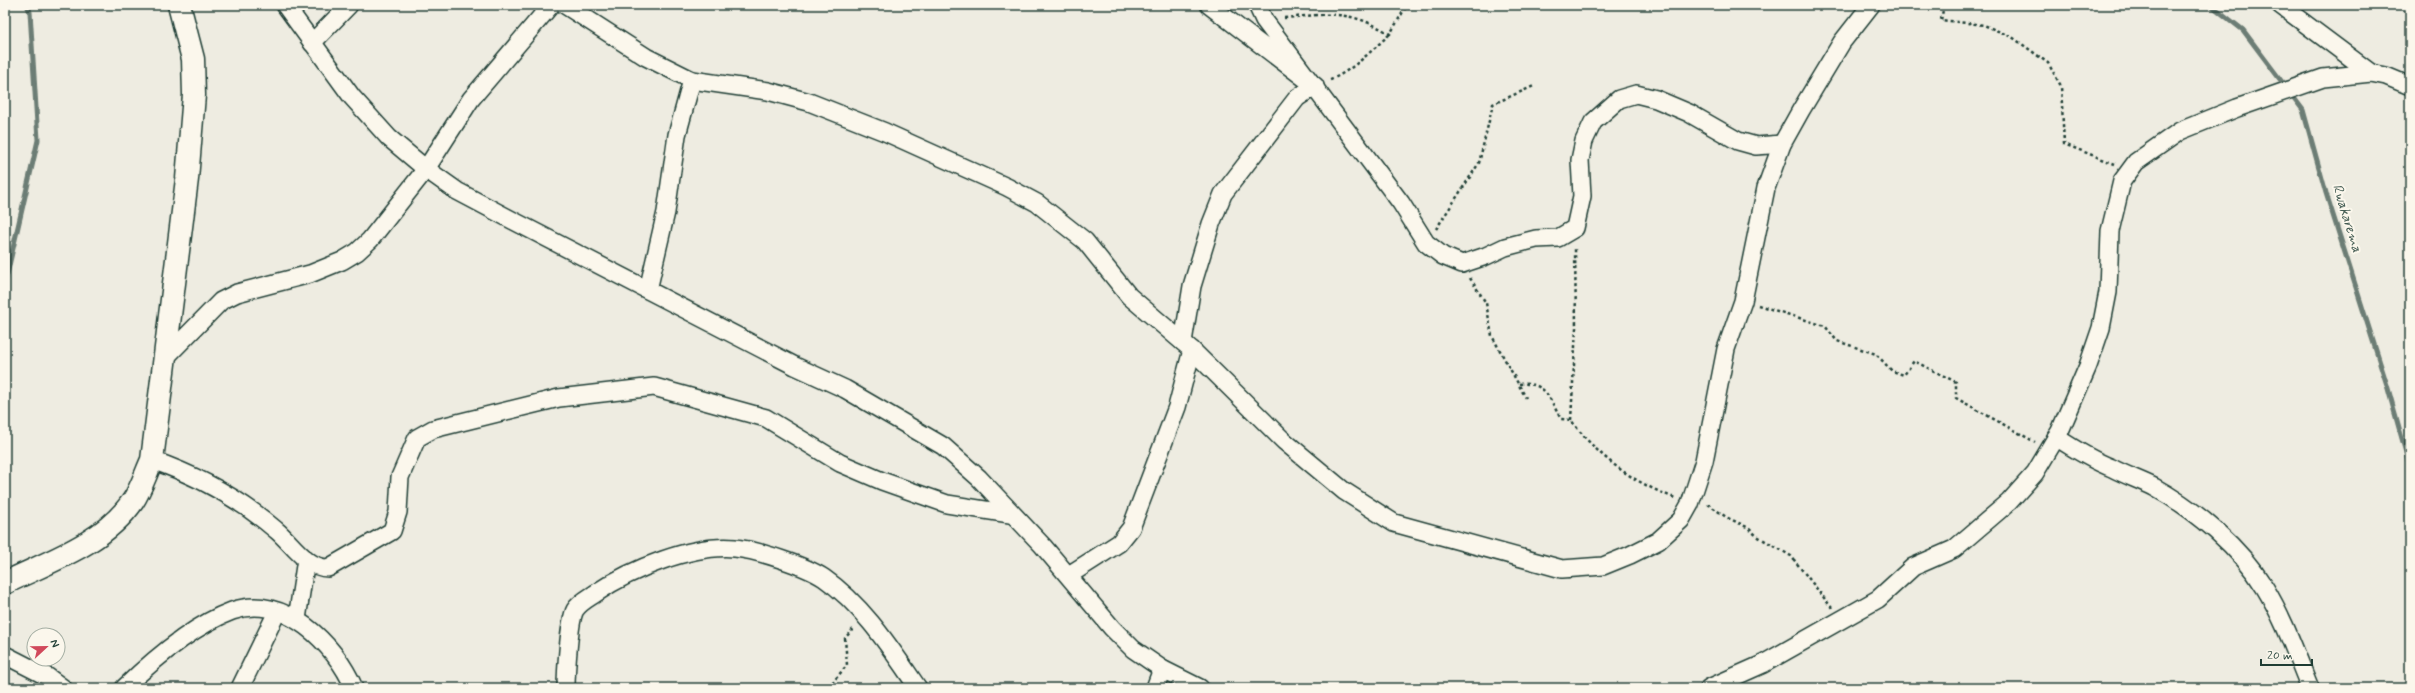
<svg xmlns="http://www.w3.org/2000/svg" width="2415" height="693" font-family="Mynerve,sans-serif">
  <rect width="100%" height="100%" fill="#eeece1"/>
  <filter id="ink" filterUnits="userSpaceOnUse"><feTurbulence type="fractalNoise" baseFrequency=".025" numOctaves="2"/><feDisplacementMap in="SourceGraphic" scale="8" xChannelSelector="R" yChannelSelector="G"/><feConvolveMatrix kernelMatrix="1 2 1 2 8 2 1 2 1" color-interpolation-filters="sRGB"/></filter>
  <g filter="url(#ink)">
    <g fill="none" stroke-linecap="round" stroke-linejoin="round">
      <!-- stream -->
      <g stroke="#6c7d74" stroke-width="5">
        <path d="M2211,5L2243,30L2303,110L2326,193L2387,385L2410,467"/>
        <path d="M5,283L38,140L30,12L27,5"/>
      </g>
      <!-- street casing -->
      <g stroke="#1f3d34" stroke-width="20">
        <g id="street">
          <path d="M285,5L352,97L389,138L426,169L457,191L510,219L795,366L845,389L943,446L979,478L1043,546L1112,628L1133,649L1162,669L1200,688"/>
          <path d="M565,5L646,57L692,80L768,91L809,102L885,132L1007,187L1037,203L1085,241L1129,296L1192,350L1284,441L1344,491L1394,523L1562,569L1603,566L1630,555L1658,541L1681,520L1690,504L1704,461L1726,349L1743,301L1766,188L1782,144L1801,110L1842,42L1871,5"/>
          <path d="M1257,5L1264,20L1401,203L1426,243L1443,256L1462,264L1486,256L1505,247L1536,239L1558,238L1575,228L1582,196L1580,160L1584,141L1593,122L1619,99L1636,94L1656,99L1689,113L1738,141L1756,146L1782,144"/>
          <path d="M2280,5L2371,73"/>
          <path d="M312,43L349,5"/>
          <path d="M648,290L666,212L677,135L692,80"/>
          <path d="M1183,342L1192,286L1211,224L1223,194L1297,98L1315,86L1209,5"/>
          <path d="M166,357L221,301L237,293L310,274L342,261L357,252L370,240L426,169L471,99L551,5"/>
          <path d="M2056,437C2074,449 2092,460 2112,468C2125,475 2140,480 2154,487C2196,510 2240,547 2265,588C2284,619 2296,654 2310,688"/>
          <path d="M152,460C198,476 239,498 276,530C292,543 306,568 328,568L392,531L398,512L400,477L417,438L433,429L559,398L654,387L766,418L840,463L882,481L947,504L1010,514"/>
          <path d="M1069,575L1119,543L1131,528L1177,407L1192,350"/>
          <path d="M297,619L306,559"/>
          <path d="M5,655L48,677L63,688"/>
          <path d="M124,688C153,660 194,625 232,611C284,592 336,645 354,688"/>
          <path d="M240,688L277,612"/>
          <path d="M566,688C566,674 569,621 575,610C580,602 589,598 596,593C631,569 693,544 735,548C757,550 806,566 824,578C863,605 891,649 918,688"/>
          <path d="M1155,688L1162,669"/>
          <path d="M1709,688L1763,664L1878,599L1913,567L1954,549L2009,502L2035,473L2060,431L2088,366L2101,328L2108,292L2110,231L2122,181L2136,162L2180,131L2237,108L2323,78L2371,73L2386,76L2410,86"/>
        </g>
      </g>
      <!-- secondary casing -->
      <g stroke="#1f3d34" stroke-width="25">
        <path id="secondary" d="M5,583C50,561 103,544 133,501C141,489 146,473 152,460L187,179L194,95L193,59L179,5"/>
      </g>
      <!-- path -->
      <g stroke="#1f3d34" stroke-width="2.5" stroke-dasharray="3 3" stroke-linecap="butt">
        <path d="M1944,5L1941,20L1984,25L2012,37L2048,63L2061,86L2064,144L2115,164"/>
        <path d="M1284,18C1330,14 1349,9 1390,34L1407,5"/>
        <path d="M1330,80C1353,70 1371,51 1390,34"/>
        <path d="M1436,229L1479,163L1493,104L1534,86"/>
        <path d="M1470,278L1486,303L1492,336L1526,398"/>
        <path d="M1758,305L1825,326L1837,341L1876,354L1892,371L1904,375L1914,361L1956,382V398L2035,442"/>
        <path d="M1519,384C1547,382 1548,397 1561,419L1571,420C1598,457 1632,482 1675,498"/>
        <path d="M1571,420L1576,328L1575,248"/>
        <path d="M1708,504L1726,517L1747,527L1757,536L1791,556L1832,608"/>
        <path d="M828,688L847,665L845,638L855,627"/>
      </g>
      <!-- street -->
      <use href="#street" stroke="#fbf7ec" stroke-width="17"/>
      <!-- secondary -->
      <use href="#secondary" stroke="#fbf7ec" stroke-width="22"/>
    </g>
  </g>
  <g text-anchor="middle" stroke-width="4" stroke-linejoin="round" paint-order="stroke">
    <!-- water labels -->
    <g font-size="14" font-style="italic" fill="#455d54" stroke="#fbf7ec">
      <text transform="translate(2348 218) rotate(73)" y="5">Rwakarema</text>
    </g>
  </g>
  <!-- margin -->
  <rect width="2415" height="693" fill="none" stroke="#fbf7ec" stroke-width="20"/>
  <rect x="10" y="10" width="2395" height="673" fill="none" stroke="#1f3d34" stroke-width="1.5" filter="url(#ink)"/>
  <!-- north arrow -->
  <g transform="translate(46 647) rotate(68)"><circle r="19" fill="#fbf7ec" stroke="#a3ada2"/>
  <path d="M0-3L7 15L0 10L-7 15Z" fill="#d1495b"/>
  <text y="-6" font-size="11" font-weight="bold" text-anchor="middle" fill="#1f3d34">N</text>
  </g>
  <!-- scale -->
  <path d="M2261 659v6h51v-6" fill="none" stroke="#1f3d34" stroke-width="2"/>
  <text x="2267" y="659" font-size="12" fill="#1f3d34" stroke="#fbf7ec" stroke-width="3" paint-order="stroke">20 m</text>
</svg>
